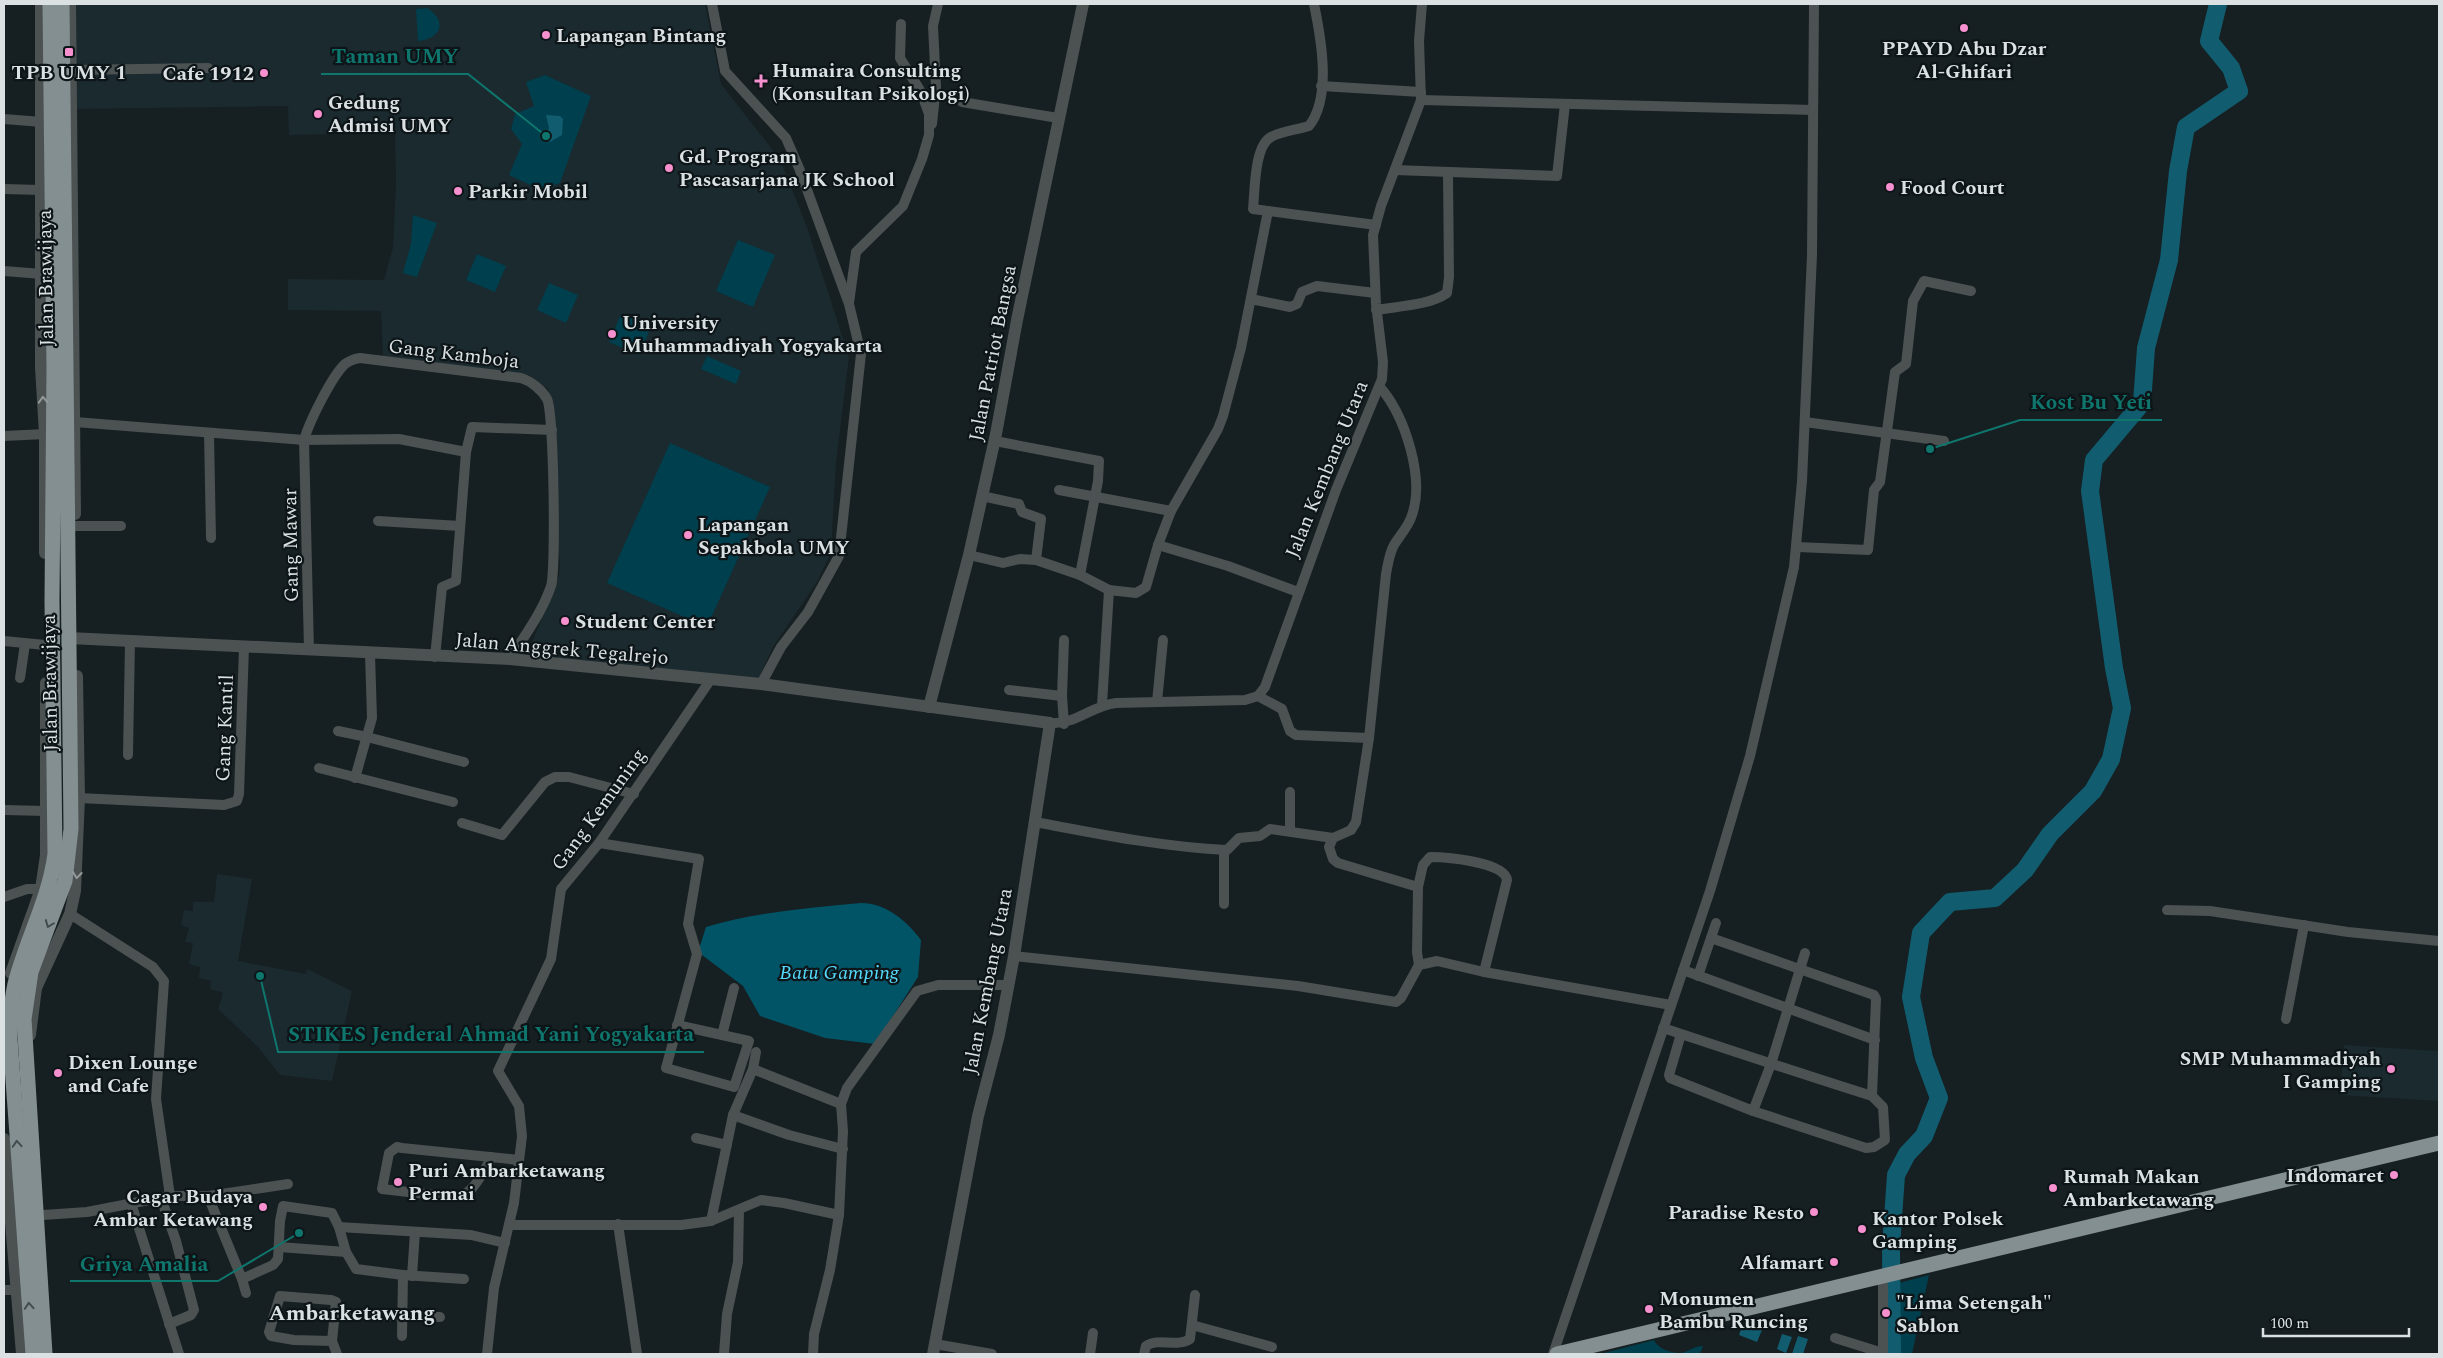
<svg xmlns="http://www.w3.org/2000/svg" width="2443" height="1358" font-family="Spectral,serif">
  <rect width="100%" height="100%" fill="#161f21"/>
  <!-- built -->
  <g fill="#1a2a2f">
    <path d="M71,4H705L721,84L780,159L807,227L849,357L836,463L831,553L817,582L773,647L758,680L526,657L559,576L560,561L556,530L552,401L548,389L529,375L383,359L381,311L288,310V279L384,280L393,247L396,183L395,133L289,135L288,106L75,109Z"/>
    <path d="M217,874L252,879L238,961L306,974L307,969L352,991L332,1081L280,1075L258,1047L218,1009L223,993L210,989L211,981L199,978L200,967L189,964L193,943L185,942L189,928L181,925L184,910L193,911V902H214Z"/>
    <path d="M2344,1045L2439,1051L2438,1101L2340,1095Z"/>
  </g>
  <!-- green -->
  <g fill="#003f4d">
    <path d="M427,8C448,21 441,39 418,41L416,9Z"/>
    <path d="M545,75L591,96L560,183L541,190L509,175L522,144L511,129L515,114L534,106L526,82Z"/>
    <path d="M413,215L437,223L417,277L403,273L411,244Z"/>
    <path d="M738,240L775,255L753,307L716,291Z"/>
    <path d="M477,254L506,266L495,292L466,280Z"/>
    <path d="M549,283L578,295L566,323L537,310Z"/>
    <path d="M621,314L651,327L639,355L609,342Z"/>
    <path d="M707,356L741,371L736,384L701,369Z"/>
    <path d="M670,443L770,487L707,627L607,583Z"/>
    <path d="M1929,1275L1912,1354H1896L1895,1284Z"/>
    <path d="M1654,1340C1657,1348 1671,1353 1679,1353C1687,1353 1693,1346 1703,1346L1700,1354L1604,1353Z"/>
  </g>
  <!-- forest -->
  <path fill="#005466" d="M861,903C886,903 907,921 921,940L918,977L875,1044L825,1038L760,1016L743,986L698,952L706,927C756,912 809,908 861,903Z"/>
  <!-- water -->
  <g fill="#115d6f">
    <path d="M546,115L560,116L563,119L562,135L550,142L545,138L549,128Z"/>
    <path d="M1743,1323L1762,1330L1757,1342L1739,1335Z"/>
    <path d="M1782,1334L1792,1337L1786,1353L1777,1349Z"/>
    <path d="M1798,1336L1808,1339L1803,1354H1792Z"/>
  </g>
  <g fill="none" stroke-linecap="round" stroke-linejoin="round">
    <!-- river -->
    <path stroke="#115d6f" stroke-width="18" d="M1892,1354L1891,1247L1896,1175L1907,1154L1924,1136L1939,1098L1924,1058L1911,997L1921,933L1950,902L1995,898L2025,870L2050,834L2093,791L2111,759L2122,708L2114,668L2090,491L2094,460L2142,403L2146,348L2169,260L2178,171L2186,127L2239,91L2231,68L2209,41L2218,4"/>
    <!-- minor -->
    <g stroke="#4c5152" stroke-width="10">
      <path d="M712,4L725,71L786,138L799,168L849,304L861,354L839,556L808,612L781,647L761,684"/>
      <path d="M1314,4C1321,38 1332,97 1309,126C1297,130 1282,131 1271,137C1254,146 1255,191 1253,209L1376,225"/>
      <path d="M71,70L208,68"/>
      <path d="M1321,86L1421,92"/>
      <path d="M1421,100L1813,110"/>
      <path d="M962,102L1058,118"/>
      <path d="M4,119L42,122"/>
      <path d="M932,124L936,87L933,26L938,4"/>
      <path d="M1395,170L1557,176L1565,104"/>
      <path d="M4,189L41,190"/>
      <path d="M4,271L42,274"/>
      <path d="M1251,299L1290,307L1297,304L1302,292L1317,286L1375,293"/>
      <path d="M849,303L856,252L903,206L922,159L929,135V114L921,92L900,58L901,24"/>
      <path d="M1376,310C1398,306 1428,306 1447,293L1449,277L1448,173"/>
      <path d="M1380,387C1405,416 1425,478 1412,515C1409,526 1400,535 1394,545C1389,554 1388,564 1386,574L1369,738L1356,822L1351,830L1333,838L1329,847L1333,859L1338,863L1418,887L1417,952L1419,965"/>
      <path d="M75,422L304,440L399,439L466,452"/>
      <path d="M1805,422L1944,441"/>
      <path d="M209,434L211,538"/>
      <path d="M4,436L45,434"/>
      <path d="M995,441L1099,461L1098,481L1080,575"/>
      <path d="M1059,490L1171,511"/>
      <path d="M982,496L1019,504L1022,512L1041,519L1036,560"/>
      <path d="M378,521L460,526"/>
      <path d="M75,526H121"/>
      <path d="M1158,545L1228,566L1298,592"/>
      <path d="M1797,547L1868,550L1874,490L1880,482L1895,372L1906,364L1913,301L1924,281L1971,291"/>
      <path d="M969,555L1003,563L1020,559L1036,560L1080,575L1109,590"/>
      <path d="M4,641L45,645"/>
      <path d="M309,650L304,440C309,422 332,376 345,364C350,360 354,359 360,358L521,378C531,381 542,390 547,399C554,412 556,571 551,586C542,613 524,636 510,659"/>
      <path d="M435,657L442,587L456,581L466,452L472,427L552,430"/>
      <path d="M20,678L25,644"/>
      <path d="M1009,690L1062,696"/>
      <path d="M1258,696L1282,709L1290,731L1296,735L1369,738"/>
      <path d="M1157,702L1163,640"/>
      <path d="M1102,705L1109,590L1136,593L1146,587L1158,545L1171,511L1218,429L1223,416L1241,348L1268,211"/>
      <path d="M1050,723C1075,725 1091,706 1116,703L1245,700L1258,696L1265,687L1336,490L1382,379L1383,362L1376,304L1373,235L1381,206L1421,100L1419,41L1422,4"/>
      <path d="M1064,724L1062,696L1064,640"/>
      <path d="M338,731L367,737L464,762"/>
      <path d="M128,755L130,640"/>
      <path d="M319,768L453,802"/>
      <path d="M355,778L372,718L370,654"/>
      <path d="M1290,792V831"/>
      <path d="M79,798L224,805L237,801L239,794L244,647"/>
      <path d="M4,810L46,811"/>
      <path d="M1035,822C1099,834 1162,847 1227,850L1239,838L1260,836L1270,829L1333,838"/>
      <path d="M462,823L502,835L545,782L555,777H569L634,794"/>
      <path d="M599,843L699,859L688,924L697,954L666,1068L734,1087L749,1041L677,1025"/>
      <path d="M1224,850V904"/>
      <path d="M1418,887L1423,865L1430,857C1446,857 1505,862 1507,880L1484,972"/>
      <path d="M4,897L27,889H41"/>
      <path d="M2167,910L2210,911L2348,932L2439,941"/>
      <path d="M70,914L153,967L164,981L156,1099L170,1196"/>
      <path d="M1711,938L1874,995L1876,999L1872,1096"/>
      <path d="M1014,956L1298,986L1396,1002L1401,998L1419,965L1437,961L1484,972L1671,1005"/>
      <path d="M1683,970L1875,1040"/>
      <path d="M1698,976L1716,923"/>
      <path d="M2286,1019L2304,925"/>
      <path d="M1663,1028C1733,1051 1802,1074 1872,1096L1883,1107L1885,1140L1874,1147L1866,1148L1753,1111L1670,1078L1669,1075L1681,1034"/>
      <path d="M722,1035L734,988"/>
      <path d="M753,1069L841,1104"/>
      <path d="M1753,1111L1771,1064L1805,953"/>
      <path d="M733,1115L753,1069L756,1052"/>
      <path d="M696,1138L727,1145"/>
      <path d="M492,1157C481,1174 474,1197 452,1197L382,1189L389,1153L397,1147L402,1148L519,1160"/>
      <path d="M208,1196L242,1279L273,1265L278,1259L280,1221L283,1206L332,1213L339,1227"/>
      <path d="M161,1198L176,1241L194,1310L191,1315L169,1324"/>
      <path d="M131,1203L179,1354"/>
      <path d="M43,1215L87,1212L170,1196H208L288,1184"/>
      <path d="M711,1221L733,1115L789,1135L843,1149"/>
      <path d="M618,1224L637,1354"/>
      <path d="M509,1225H681L711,1221L761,1200L784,1203L839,1215"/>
      <path d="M279,1247L346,1252"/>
      <path d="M403,1275L464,1279"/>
      <path d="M412,1276L415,1232"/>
      <path d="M1881,1276L1883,1286V1354"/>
      <path d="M242,1279L246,1293"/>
      <path d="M4,1290H16"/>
      <path d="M335,1314L440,1317"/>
      <path d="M1192,1325L1272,1347"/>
      <path d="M402,1336L403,1275L356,1269L346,1252L339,1227L471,1235L505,1243"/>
      <path d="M1835,1338L1883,1353"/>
      <path d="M332,1341L294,1340L271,1336L269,1332L280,1296L331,1300L336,1302L332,1341L337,1354"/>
      <path d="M935,1344L992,1354"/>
      <path d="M487,1354L494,1288L514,1203L522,1136L519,1106L498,1071L551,959L561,889L599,843L711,679"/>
      <path d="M724,1354L727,1314L738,1262L739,1210"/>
      <path d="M813,1354L814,1334L830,1270L839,1215L843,1131L841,1104L847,1088L917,991L938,985H1007"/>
      <path d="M1090,1354L1093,1333"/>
      <path d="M1144,1354L1146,1346C1159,1337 1176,1348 1190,1339L1195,1295"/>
      <path d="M1553,1354L1710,891L1750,756L1794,567L1802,481L1812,255L1814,4"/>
    </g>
    <!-- tertiary -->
    <g stroke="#4c5152" stroke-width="12">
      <path d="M41,4V368L45,434V553"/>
      <path d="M70,4L75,514"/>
      <path d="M69,638L510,659L761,684L1050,723L1014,956L999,1035L978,1116L933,1354"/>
      <path d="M929,707L969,555L996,434L1017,320L1083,4"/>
      <path d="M11,973L41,889L46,855V683"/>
      <path d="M30,1035L36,988L70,914L75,891L79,798L77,676"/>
      <path d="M4,1139L22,1354"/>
    </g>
    <!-- trunk -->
    <g stroke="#848f92" stroke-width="15">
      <path d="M33,1354L10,1039C10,1021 11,1002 15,984C26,940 49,900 55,854L52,601L54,368L50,4"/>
      <path d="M45,1354L24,1019L31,972L65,881L71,829L62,4"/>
      <path d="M1557,1354L2439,1143"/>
    </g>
  </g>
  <!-- one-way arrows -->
  <defs><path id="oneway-chevron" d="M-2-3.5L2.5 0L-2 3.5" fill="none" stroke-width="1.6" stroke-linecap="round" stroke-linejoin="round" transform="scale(1.25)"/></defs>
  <g stroke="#94999a">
    <use href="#oneway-chevron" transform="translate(43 400) rotate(-93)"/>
    <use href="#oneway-chevron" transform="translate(77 875) rotate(96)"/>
  </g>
  <g stroke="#434c4f">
    <use href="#oneway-chevron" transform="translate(49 924) rotate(111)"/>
    <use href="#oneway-chevron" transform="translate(17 1144) rotate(-94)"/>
    <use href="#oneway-chevron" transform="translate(29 1306) rotate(-94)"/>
  </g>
  <!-- markers -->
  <g fill="#f790ce" stroke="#0d1518" stroke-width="2">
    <circle cx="1964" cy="28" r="5"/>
    <circle cx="546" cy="35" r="5"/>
    <rect x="64" y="47" width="10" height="10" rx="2.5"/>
    <circle cx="264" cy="73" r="5"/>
    <path d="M758.5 73.5h5v5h5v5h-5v5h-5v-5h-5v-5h5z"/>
    <circle cx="318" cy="114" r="5"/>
    <circle cx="669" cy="168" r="5"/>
    <circle cx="1890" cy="187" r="5"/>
    <circle cx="458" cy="191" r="5"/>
    <circle cx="612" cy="334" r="5"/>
    <circle cx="688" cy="535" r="5"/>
    <circle cx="565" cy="621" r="5"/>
    <circle cx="2391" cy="1069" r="5"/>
    <circle cx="58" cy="1073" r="5"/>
    <circle cx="2394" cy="1175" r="5"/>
    <circle cx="398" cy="1182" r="5"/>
    <circle cx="2053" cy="1188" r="5"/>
    <circle cx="263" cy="1207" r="5"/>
    <circle cx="1814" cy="1212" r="5"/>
    <circle cx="1862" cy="1229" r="5"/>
    <circle cx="1834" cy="1262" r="5"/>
    <circle cx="1649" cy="1309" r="5"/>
    <circle cx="1886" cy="1313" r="5"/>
  </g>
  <g text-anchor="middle" stroke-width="4.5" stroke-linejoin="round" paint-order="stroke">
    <!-- poi labels -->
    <g font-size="20" font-weight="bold" fill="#dbe1e3" stroke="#0d1518" text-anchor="start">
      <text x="556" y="42">Lapangan Bintang</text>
      <text x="1964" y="55" text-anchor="middle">PPAYD Abu Dzar<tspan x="1964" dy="23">Al-Ghifari</tspan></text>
      <text x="772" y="77">Humaira Consulting<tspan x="772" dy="23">(Konsultan Psikologi)</tspan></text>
      <text x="69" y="79" text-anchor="middle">TPB UMY 1</text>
      <text x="254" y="80" text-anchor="end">Cafe 1912</text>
      <text x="328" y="109">Gedung<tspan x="328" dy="23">Admisi UMY</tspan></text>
      <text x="679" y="163">Gd. Program<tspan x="679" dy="23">Pascasarjana JK School</tspan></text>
      <text x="1900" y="194">Food Court</text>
      <text x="468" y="198">Parkir Mobil</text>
      <text x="622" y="329">University<tspan x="622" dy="23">Muhammadiyah Yogyakarta</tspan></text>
      <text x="698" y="531">Lapangan<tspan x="698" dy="23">Sepakbola UMY</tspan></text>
      <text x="575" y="628">Student Center</text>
      <text x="2381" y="1065" text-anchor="end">SMP Muhammadiyah<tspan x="2381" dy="23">I Gamping</tspan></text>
      <text x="68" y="1069">Dixen Lounge<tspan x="68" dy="23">and Cafe</tspan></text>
      <text x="408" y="1177">Puri Ambarketawang<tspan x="408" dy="23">Permai</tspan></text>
      <text x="2384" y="1182" text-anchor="end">Indomaret</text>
      <text x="2063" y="1183">Rumah Makan<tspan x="2063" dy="23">Ambarketawang</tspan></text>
      <text x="253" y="1203" text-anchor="end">Cagar Budaya<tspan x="253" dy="23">Ambar Ketawang</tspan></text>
      <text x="1804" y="1219" text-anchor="end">Paradise Resto</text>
      <text x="1872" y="1225">Kantor Polsek<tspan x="1872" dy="23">Gamping</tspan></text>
      <text x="1824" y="1269" text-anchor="end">Alfamart</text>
      <text x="1659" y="1305">Monumen<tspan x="1659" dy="23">Bambu Runcing</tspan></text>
      <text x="1896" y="1309">"Lima Setengah"<tspan x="1896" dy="23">Sablon</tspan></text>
    </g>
    <!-- street labels -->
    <g font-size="20" fill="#dbe1e3" stroke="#0d1518">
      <text transform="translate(45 278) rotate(-91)" y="7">Jalan Brawijaya</text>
      <text transform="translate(454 353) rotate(7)" y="7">Gang Kamboja</text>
      <text transform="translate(992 353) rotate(-79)" y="7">Jalan Patriot Bangsa</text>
      <text transform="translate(1326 469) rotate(-68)" y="7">Jalan Kembang Utara</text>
      <text transform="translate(290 545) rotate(-91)" y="7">Gang Mawar</text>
      <text transform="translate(562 648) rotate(5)" y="7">Jalan Anggrek Tegalrejo</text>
      <text transform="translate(49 683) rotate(-91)" y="7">Jalan Brawijaya</text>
      <text transform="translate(224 728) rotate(-88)" y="7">Gang Kantil</text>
      <text transform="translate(598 809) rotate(-54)" y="7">Gang Kemuning</text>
      <text transform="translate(987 981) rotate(-79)" y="7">Jalan Kembang Utara</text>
    </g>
    <!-- park labels -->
    <g font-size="20" font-style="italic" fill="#55dafb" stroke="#0d1518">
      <text x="839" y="979">Batu Gamping</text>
    </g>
    <!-- quarter labels -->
    <g font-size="22" font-weight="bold" fill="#dbe1e3" stroke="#0d1518">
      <text x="352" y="1320">Ambarketawang</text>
    </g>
  </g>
  <!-- callouts -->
  <path fill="none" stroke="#0f766e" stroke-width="2" d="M546 136L468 74H321M1930 449L2020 420H2162M260 976L278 1052H704M299 1233L218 1281H70"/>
  <g fill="#0f766e" stroke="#0d1518" stroke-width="2">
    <circle cx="546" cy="136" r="5"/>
    <circle cx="1930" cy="449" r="5"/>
    <circle cx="260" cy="976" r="5"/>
    <circle cx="299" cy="1233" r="5"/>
  </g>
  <g font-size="21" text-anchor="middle" font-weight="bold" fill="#0f766e" stroke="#0d1518" stroke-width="4.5" stroke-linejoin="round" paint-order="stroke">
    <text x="395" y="63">Taman UMY</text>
    <text x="2091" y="409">Kost Bu Yeti</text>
    <text x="491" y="1041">STIKES Jenderal Ahmad Yani Yogyakarta</text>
    <text x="144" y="1271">Griya Amalia</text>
  </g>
  <!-- border -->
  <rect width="2443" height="1358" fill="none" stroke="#dbe1e3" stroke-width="10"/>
  <!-- scale -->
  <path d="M2263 1328v8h146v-8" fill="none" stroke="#dbe1e3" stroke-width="2.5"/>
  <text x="2270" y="1328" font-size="15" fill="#dbe1e3" stroke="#0d1518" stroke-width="4" paint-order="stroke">100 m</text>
</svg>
